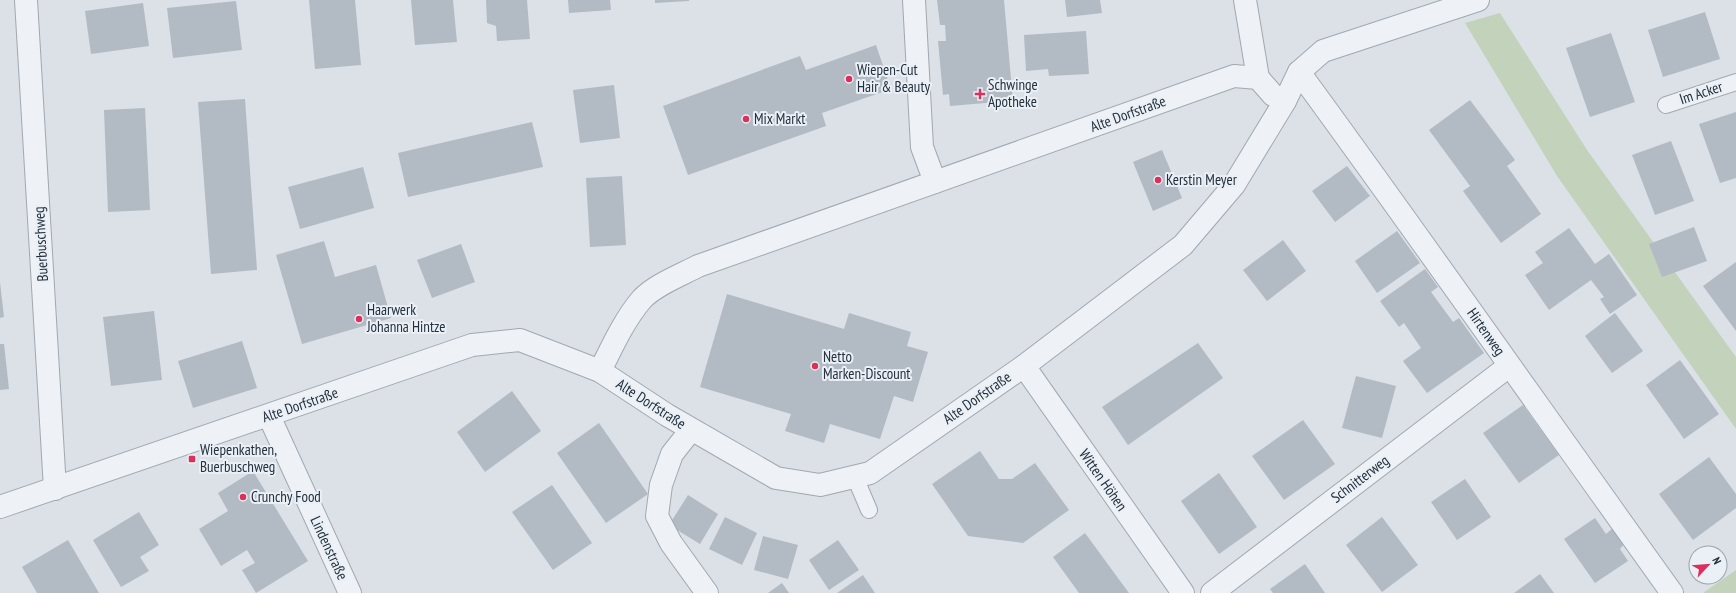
<svg xmlns="http://www.w3.org/2000/svg" width="1736" height="593" font-family="'PT Sans Narrow',sans-serif">
  <rect width="100%" height="100%" fill="#dbe1e7"/>
  <!-- green -->
  <g fill="#c3d2bb">
    <path d="M1500,13L1587,150L1736,357V429L1557,176L1465,23Z"/>
    <path d="M1736,570V593H1703Z"/>
  </g>
  <!-- building -->
  <g fill="#b2bac4">
    <path d="M309,0H355L361,65L315,69Z"/>
    <path d="M411,0H453L457,42L415,45Z"/>
    <path d="M486,0H527L530,39L497,41L496,26L487,23Z"/>
    <path d="M568,0H610L611,10L569,13Z"/>
    <path d="M655,0H689V1L655,3Z"/>
    <path d="M937,0H1004L1013,101L998,108L997,102L950,106L949,94L943,95L938,41H946L945,25H940Z"/>
    <path d="M1065,0H1100L1102,13L1067,17Z"/>
    <path d="M236,1L242,50L173,58L167,8Z"/>
    <path d="M143,3L149,46L91,54L85,11Z"/>
    <path d="M1705,12L1720,59L1663,77L1648,30Z"/>
    <path d="M1086,31L1089,74L1049,76L1048,69L1026,71L1024,35Z"/>
    <path d="M1611,33L1635,102L1590,117L1566,48Z"/>
    <path d="M876,45L891,89L822,113L826,126L688,175L663,106L800,56L806,70Z"/>
    <path d="M614,85L620,138L580,143L573,90Z"/>
    <path d="M245,99L257,270L211,274L198,102Z"/>
    <path d="M1470,100L1515,160L1507,166L1541,214L1501,243L1463,191L1470,186L1429,130Z"/>
    <path d="M145,108L150,210L108,212L104,110Z"/>
    <path d="M1736,112V178L1720,183L1699,124Z"/>
    <path d="M532,122L543,167L408,197L398,153Z"/>
    <path d="M1671,141L1694,201L1655,215L1632,155Z"/>
    <path d="M1162,150L1182,198L1153,211L1133,162Z"/>
    <path d="M1347,166L1370,196L1335,222L1312,191Z"/>
    <path d="M363,167L374,208L300,229L288,187Z"/>
    <path d="M622,176L626,245L590,247L586,178Z"/>
    <path d="M1694,227L1707,261L1662,277L1649,244Z"/>
    <path d="M1569,228L1595,264L1609,254L1637,295L1610,314L1600,299L1604,297L1591,280L1549,310L1525,275L1543,263L1535,252Z"/>
    <path d="M1397,231L1420,263L1377,293L1355,261Z"/>
    <path d="M1283,240L1306,271L1267,301L1243,270Z"/>
    <path d="M324,241L335,277L376,265L391,318L302,344L276,255Z"/>
    <path d="M461,244L475,282L432,298L417,260Z"/>
    <path d="M1736,262V331L1703,286Z"/>
    <path d="M1425,269L1438,287L1431,292L1453,322L1459,318L1484,353L1427,393L1403,361L1421,348L1404,323L1399,327L1380,301Z"/>
    <path d="M0,282L4,317L0,318Z"/>
    <path d="M727,294L844,329L849,313L911,332L907,346L928,352L913,402L894,396L880,439L830,424L824,443L785,431L791,414L700,387Z"/>
    <path d="M154,311L162,380L111,386L103,317Z"/>
    <path d="M1615,313L1643,351L1612,373L1585,336Z"/>
    <path d="M242,341L257,388L193,408L178,361Z"/>
    <path d="M1198,343L1223,378L1128,445L1102,407Z"/>
    <path d="M0,344H4L9,389L0,390Z"/>
    <path d="M1680,360L1719,414L1684,439L1646,385Z"/>
    <path d="M1356,376L1396,386L1382,438L1342,428Z"/>
    <path d="M512,391L541,431L485,472L457,432Z"/>
    <path d="M1523,405L1559,455L1519,483L1483,433Z"/>
    <path d="M1303,420L1335,464L1284,500L1252,456Z"/>
    <path d="M599,423L648,494L606,523L557,453Z"/>
    <path d="M980,451L999,479H1012L1035,463L1069,510L1023,543L968,536L932,484Z"/>
    <path d="M1709,457L1736,494V508L1693,540L1659,494Z"/>
    <path d="M253,471L308,561L256,593L242,570L255,563L247,550L221,566L199,529L228,511L218,493Z"/>
    <path d="M1219,473L1257,527L1219,554L1181,501Z"/>
    <path d="M1465,479L1491,517L1457,540L1431,502Z"/>
    <path d="M552,485L592,543L553,570L512,512Z"/>
    <path d="M688,495L718,514L700,544L669,525Z"/>
    <path d="M139,512L159,545L140,557L149,571L121,587L93,540Z"/>
    <path d="M725,517L757,533L742,565L709,549Z"/>
    <path d="M1382,517L1418,565L1382,592L1346,545Z"/>
    <path d="M1595,518L1606,534L1613,528L1624,544L1620,549L1628,561L1595,583L1564,539Z"/>
    <path d="M1085,533L1115,574L1129,593H1079L1053,557Z"/>
    <path d="M763,536L798,545L788,579L754,570Z"/>
    <path d="M68,540L99,593H37L22,567Z"/>
    <path d="M838,540L859,570L829,590L809,560Z"/>
    <path d="M1305,564L1325,593H1273L1270,589Z"/>
    <path d="M1540,574L1554,593H1514Z"/>
    <path d="M863,575L875,593H837Z"/>
    <path d="M782,583L789,593H768Z"/>
  </g>
  <g fill="none" stroke-linecap="round" stroke-linejoin="round">
    <!-- lane casing -->
    <g stroke="#a0a8b1" stroke-width="18">
      <g id="lane">
        <path d="M1666,105L1736,82"/>
        <path d="M855,477L869,510"/>
      </g>
    </g>
    <!-- street casing -->
    <g stroke="#a0a8b1" stroke-width="24">
      <g id="street">
        <path d="M26,0L55,489"/>
        <path d="M914,0L922,147L935,182"/>
        <path d="M1245,0L1258,78"/>
        <path d="M1299,72C1425,244 1547,419 1672,593"/>
        <path d="M1024,366L1183,593"/>
        <path d="M600,371C612,347 624,320 642,299C655,285 681,275 698,266L1234,76L1258,78L1273,95L1285,101"/>
        <path d="M269,416L350,593"/>
        <path d="M691,430L672,454L661,485L657,516L671,543L707,593"/>
        <path d="M0,507L472,345L520,340L600,371L667,415L776,478L820,485L870,473L1024,366L1183,245L1234,185L1285,101L1299,72L1323,51L1478,0"/>
        <path d="M1212,593L1509,366"/>
      </g>
    </g>
    <!-- lane -->
    <use href="#lane" stroke="#eef1f5" stroke-width="16"/>
    <!-- street -->
    <use href="#street" stroke="#eef1f5" stroke-width="22"/>
  </g>
  <!-- markers -->
  <g fill="#db305b" stroke="#eaf0f5" stroke-width="1.5">
    <circle cx="849" cy="79" r="4"/>
    <path d="M978 88h4v4h4v4h-4v4h-4v-4h-4v-4h4z"/>
    <circle cx="746" cy="119" r="4"/>
    <circle cx="1158" cy="180" r="4"/>
    <circle cx="359" cy="319" r="4"/>
    <circle cx="815" cy="366" r="4"/>
    <rect x="188" y="455" width="8" height="8" rx="2"/>
    <circle cx="243" cy="497" r="4"/>
  </g>
  <g text-anchor="middle" stroke-width="4" stroke-linejoin="round" paint-order="stroke">
    <!-- poi labels -->
    <g font-size="15" fill="#24303e" stroke="#eaf0f5" text-anchor="start">
      <text x="857" y="75">Wiepen-Cut<tspan x="857" dy="17">Hair &amp; Beauty</tspan></text>
      <text x="988" y="90">Schwinge<tspan x="988" dy="17">Apotheke</tspan></text>
      <text x="754" y="124">Mix Markt</text>
      <text x="1166" y="185">Kerstin Meyer</text>
      <text x="367" y="315">Haarwerk<tspan x="367" dy="17">Johanna Hintze</tspan></text>
      <text x="823" y="362">Netto<tspan x="823" dy="17">Marken-Discount</tspan></text>
      <text x="200" y="455">Wiepenkathen,<tspan x="200" dy="17">Buerbuschweg</tspan></text>
      <text x="251" y="502">Crunchy Food</text>
    </g>
    <!-- street labels -->
    <g font-size="15" fill="#24303e" stroke="#eaf0f5">
      <text transform="translate(1701 93) rotate(-18)" y="5">Im Acker</text>
      <text transform="translate(1128 114) rotate(-20)" y="5">Alte Dorfstraße</text>
      <text transform="translate(41 244) rotate(-93)" y="5">Buerbuschweg</text>
      <text transform="translate(1486 332) rotate(55)" y="5">Hirtenweg</text>
      <text transform="translate(977 398) rotate(-35)" y="5">Alte Dorfstraße</text>
      <text transform="translate(651 404) rotate(33)" y="5">Alte Dorfstraße</text>
      <text transform="translate(300 405) rotate(-19)" y="5">Alte Dorfstraße</text>
      <text transform="translate(1360 479) rotate(-37)" y="5">Schnitterweg</text>
      <text transform="translate(1103 480) rotate(55)" y="5">Witten Höhen</text>
      <text transform="translate(329 548) rotate(65)" y="5">Lindenstraße</text>
    </g>
  </g>
  <!-- north arrow -->
  <g transform="translate(1708 565) rotate(64)"><circle r="19" fill="#eaf0f5" stroke="#9ba3ac"/>
  <path d="M0-3L7 15L0 10L-7 15Z" fill="#db305b"/>
  <text y="-6" font-size="11" font-weight="bold" text-anchor="middle" fill="#24303e">N</text>
  </g>
</svg>
